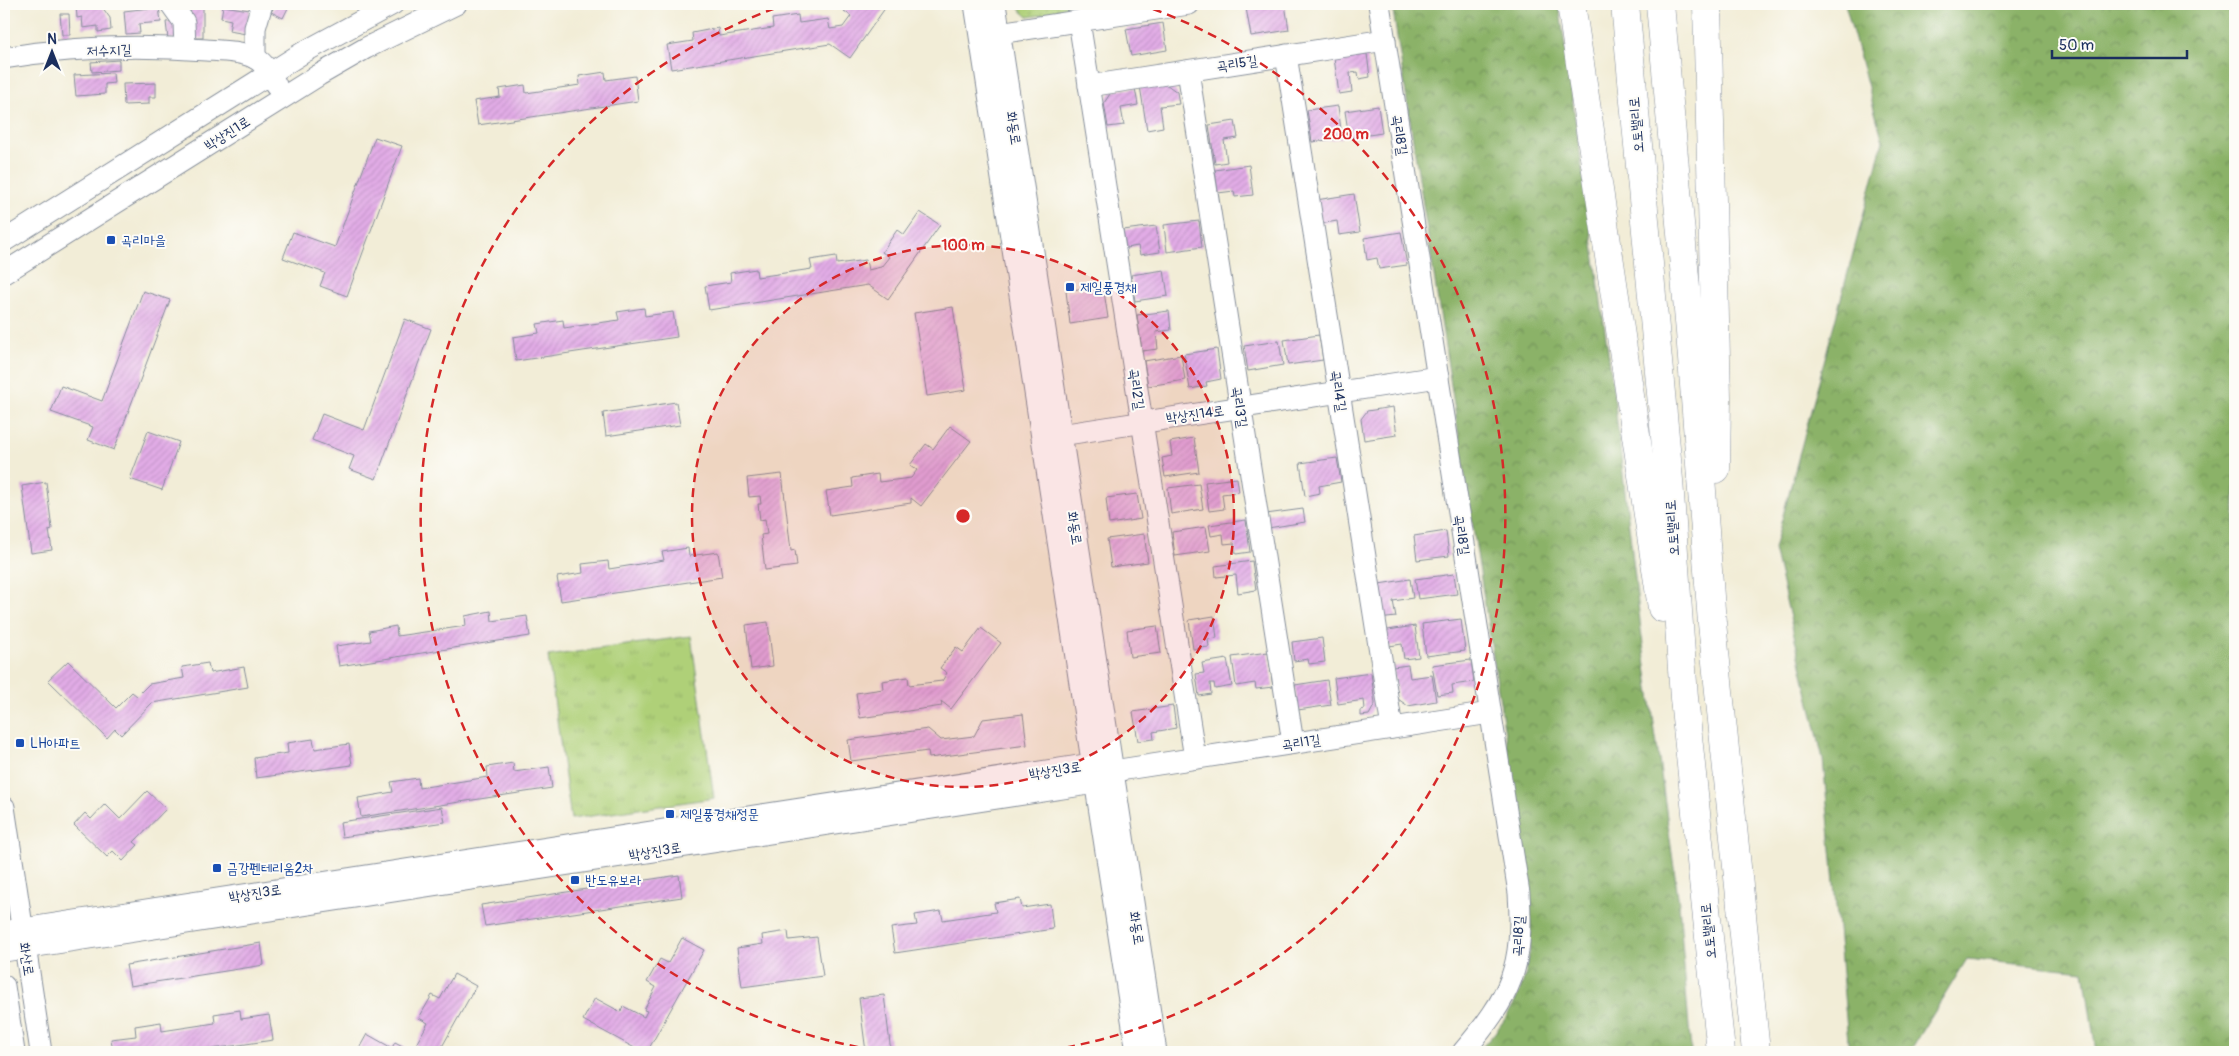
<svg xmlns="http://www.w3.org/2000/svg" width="2239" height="1056" font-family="Pangolin,'Poor Story',sans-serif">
  <defs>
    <pattern id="grass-dots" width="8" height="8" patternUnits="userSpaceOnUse" patternTransform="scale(1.25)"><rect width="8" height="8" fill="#afd078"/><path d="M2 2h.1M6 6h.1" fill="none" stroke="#96b36a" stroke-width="1.8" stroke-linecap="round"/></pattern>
    <pattern id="forest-crowns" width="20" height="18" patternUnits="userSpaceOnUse" patternTransform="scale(1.25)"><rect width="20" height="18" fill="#8bb268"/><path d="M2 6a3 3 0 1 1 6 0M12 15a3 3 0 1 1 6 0" fill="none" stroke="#719159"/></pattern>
    <pattern id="park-tufts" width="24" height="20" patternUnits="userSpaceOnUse" patternTransform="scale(1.25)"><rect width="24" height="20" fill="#afd078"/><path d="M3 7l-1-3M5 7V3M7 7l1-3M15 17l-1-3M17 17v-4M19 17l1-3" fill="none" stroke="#96b36a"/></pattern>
    <pattern id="building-hatch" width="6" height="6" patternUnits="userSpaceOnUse" patternTransform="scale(1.25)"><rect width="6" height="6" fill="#e2ace6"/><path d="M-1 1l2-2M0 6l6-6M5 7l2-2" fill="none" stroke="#c194c8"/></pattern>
  </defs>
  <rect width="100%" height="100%" fill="#fdfcf7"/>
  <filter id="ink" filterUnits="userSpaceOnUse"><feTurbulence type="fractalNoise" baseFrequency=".02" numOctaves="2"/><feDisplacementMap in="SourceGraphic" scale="10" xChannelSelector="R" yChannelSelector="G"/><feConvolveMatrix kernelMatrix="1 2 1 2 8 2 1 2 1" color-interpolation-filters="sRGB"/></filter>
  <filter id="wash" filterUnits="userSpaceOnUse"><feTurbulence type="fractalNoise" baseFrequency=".0096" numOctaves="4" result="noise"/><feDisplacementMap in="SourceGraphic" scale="20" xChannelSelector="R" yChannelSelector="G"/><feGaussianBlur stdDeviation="1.12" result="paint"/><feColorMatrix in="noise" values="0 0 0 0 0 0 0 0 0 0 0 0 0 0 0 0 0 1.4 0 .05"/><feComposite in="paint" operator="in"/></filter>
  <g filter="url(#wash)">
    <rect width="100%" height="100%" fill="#f2edd7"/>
    <!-- grass -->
    <path fill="url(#grass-dots)" stroke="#65806b" d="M1025,4H1117L1028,17L1015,5Z"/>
    <!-- forest -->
    <g fill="url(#forest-crowns)" stroke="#537063">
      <path d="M1392,4H1559L1613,387L1641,630L1679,904L1691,1052H1477C1528,1002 1535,957 1529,889Z"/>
      <path d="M1845,4H2235V1052H2096L2084,971L1967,959L1910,1052H1849L1823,759L1774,549L1883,141Z"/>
    </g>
    <!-- park -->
    <path fill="url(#park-tufts)" stroke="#65806b" d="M691,636L714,798L571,819L548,656Z"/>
    <g id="blocks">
      <!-- building -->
      <g fill="url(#building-hatch)">
        <path d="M76,4H100L110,18L111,30L98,32V26L83,28L82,17L77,18Z"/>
        <path d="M203,4V38H191L190,5Z"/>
        <path d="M276,4H290L283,18L271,12Z"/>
        <path d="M849,4H888L850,58L830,44L671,69L667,45L693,41L692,33L718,28L719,36L773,28L772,19L798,15L799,23L828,19L830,29L843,27L851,16L844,11Z"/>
        <path d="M1270,4H1285L1289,30L1251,36L1246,8Z"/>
        <path d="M223,6L250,10L246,34L229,31L231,20L221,18Z"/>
        <path d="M159,7L161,22L139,24L140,33L126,34L124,11Z"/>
        <path d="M60,14H69L70,35H62Z"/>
        <path d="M179,21L180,38L168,39L166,22Z"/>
        <path d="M1163,23L1167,50L1131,56L1126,29Z"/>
        <path d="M1367,54L1370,77L1359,79L1358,72L1350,73L1352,92L1339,94L1334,58Z"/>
        <path d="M119,60V70L92,72L91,62Z"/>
        <path d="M605,72L606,80L635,76L638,101L478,125L474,101L500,97L499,89L525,85L526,93L580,85L579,76Z"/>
        <path d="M113,73L114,83L105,84V94L76,96L74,75Z"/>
        <path d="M1163,82L1177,92L1179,104L1160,106L1163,127L1147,130L1140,86Z"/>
        <path d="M156,83V97H149V104L124,105L123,84Z"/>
        <path d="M1135,88L1138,105L1121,108L1124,125L1108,127L1104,103L1112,91Z"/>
        <path d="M1338,106L1342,138L1312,142L1307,110Z"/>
        <path d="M1378,106L1382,133L1349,138L1345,111Z"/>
        <path d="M1235,121L1238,138L1224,140L1227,162L1215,164L1209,125Z"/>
        <path d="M375,137L402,146L347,296L320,286L325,273L283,258L293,232L335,247Z"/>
        <path d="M1249,165L1253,195L1235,197L1234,191L1218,193L1215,170Z"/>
        <path d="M1354,194L1360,232L1339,235L1337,221L1320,224L1316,200Z"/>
        <path d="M920,212L940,225L888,299L868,285L709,310L705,286L731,282L730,273L756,269L757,277L812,269L810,260L836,256L837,264L866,260L868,270L881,267L889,257L882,252L897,230L904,235Z"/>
        <path d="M1199,221L1202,247L1167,252L1164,225Z"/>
        <path d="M1156,226L1160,252L1140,255L1138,246L1126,248L1123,230Z"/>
        <path d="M1401,232L1407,265L1379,269L1377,258L1367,260L1364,238Z"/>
        <path d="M1164,270L1168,296L1135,301L1131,275Z"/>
        <path d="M1103,285L1108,318L1070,324L1066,291Z"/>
        <path d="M143,291L170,300L114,450L88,440L93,427L51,412L61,386L102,401Z"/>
        <path d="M953,307L966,390L927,396L914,313Z"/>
        <path d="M644,308L645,316L673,312L677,337L516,361L513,337L539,333L537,324L563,320L564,328L619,320L617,312Z"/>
        <path d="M1169,311L1171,330L1156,332L1158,349L1142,351L1137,315Z"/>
        <path d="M405,319L431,329L376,479L349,469L354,456L312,440L322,414L364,430Z"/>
        <path d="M1319,335L1323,360L1288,365L1284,340Z"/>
        <path d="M1279,341L1283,365L1248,371L1244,346Z"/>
        <path d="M1217,349L1221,379L1206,382L1207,386L1190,389L1184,354Z"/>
        <path d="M1181,355L1185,380L1148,386L1144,361Z"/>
        <path d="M676,402L680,425L606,436L603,413Z"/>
        <path d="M1393,407L1397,435L1364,440L1361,419L1367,411Z"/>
        <path d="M950,426L971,441L921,506L911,498V503L830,515L826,491L853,487L852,478L878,474L879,482L911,478L917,470L910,465L926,444L933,449Z"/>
        <path d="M148,431L179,442L162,490L130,479Z"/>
        <path d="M1194,438L1199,472L1165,477L1162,458L1172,456L1170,442Z"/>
        <path d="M1337,458L1341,482L1319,486L1320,493L1305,496L1300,463Z"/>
        <path d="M782,474L791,551L795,550L797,566L765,570L761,535L767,534L765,519L760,520L758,504H761L760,496L749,497L747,478Z"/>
        <path d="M1237,478L1239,492L1222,494L1224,509L1209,511L1205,482Z"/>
        <path d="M46,482L52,529L49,530L52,550L31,553L22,486Z"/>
        <path d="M1199,484L1203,509L1171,514L1168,488Z"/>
        <path d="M1137,494L1141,519L1109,524L1106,498Z"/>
        <path d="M1303,509L1305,522L1268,528L1266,514Z"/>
        <path d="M1246,520L1250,552L1236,554L1234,543L1224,544L1223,534L1211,536L1209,525Z"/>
        <path d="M1206,527L1210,551L1175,556L1172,532Z"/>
        <path d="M1446,531L1449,556L1417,560L1414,536Z"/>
        <path d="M1144,534L1148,562L1111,567L1107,539Z"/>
        <path d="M688,548L689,556L718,552L722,577L561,601L557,577L583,573L582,564L608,561L609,569L664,560L662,552Z"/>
        <path d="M1252,561L1256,590L1238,593L1236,575L1216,577L1215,566Z"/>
        <path d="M1454,574L1457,594L1418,599L1415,579Z"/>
        <path d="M1410,579L1413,598L1393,601L1396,617L1378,619L1373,585Z"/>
        <path d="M491,611L492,621L527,616L530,636L339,666L336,646L371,641L369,631L396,626L397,636L466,626L465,616Z"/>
        <path d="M1214,616L1217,638L1208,639L1209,647L1193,649L1189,620Z"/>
        <path d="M1461,619L1465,651L1426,656L1422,624Z"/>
        <path d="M768,622L773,666L751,669L746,625Z"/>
        <path d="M1157,626L1161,653L1130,657L1127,630Z"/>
        <path d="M1415,626L1419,657L1404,659L1402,644L1383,647L1381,631Z"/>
        <path d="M981,628L1001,643L951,709L941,701L942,706L860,718L856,693L883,689L882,681L908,677L909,685L942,681L947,673L940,668L956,647L963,652Z"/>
        <path d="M1322,638L1325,662L1309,664L1308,659L1294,661L1292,642Z"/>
        <path d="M1268,652L1273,687L1256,689L1255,683L1236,686L1232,657Z"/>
        <path d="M1227,659L1232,686L1215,689L1214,683H1210L1211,694L1199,696L1196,674L1204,673L1202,663Z"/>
        <path d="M1471,660L1474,682L1452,685L1453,693L1437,695L1432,665Z"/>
        <path d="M68,661L116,708L132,692L137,696L149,684L184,678L182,667L208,663L210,673L244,667L248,687L152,703L121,735L115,729L107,738L48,680Z"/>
        <path d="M1408,665L1410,678L1432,675L1436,701L1408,706L1398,699L1393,667Z"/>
        <path d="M1371,673L1375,704L1369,715L1361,716V710L1365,709L1364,700L1338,704L1334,678Z"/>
        <path d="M1327,680L1331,705L1298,710L1295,685Z"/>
        <path d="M1173,706L1176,728L1153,732L1154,739L1138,741L1133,712Z"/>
        <path d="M1023,714L1027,745L929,758L928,751L851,761L848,740L928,729L941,740L974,736L983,719Z"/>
        <path d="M313,739L315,749L349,744L352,765L256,778L254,758L288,753L287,743Z"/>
        <path d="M513,763L514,772L549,767L552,788L361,817L358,798L393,792L391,782L418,778L419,788L488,777L487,767Z"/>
        <path d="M147,791L166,809L134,842L138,845L123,861L113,851L107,857L74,825L85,813L91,819L105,804L120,819Z"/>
        <path d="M442,807L445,822L342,837L340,822Z"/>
        <path d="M679,875L682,897L485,926L481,905Z"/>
        <path d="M1020,899L1022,908L1050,904L1053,929L895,953L891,928L917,925L915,915L941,911L943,920L996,912L994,903Z"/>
        <path d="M788,931L789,940L817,937L823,976L742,987L737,948L763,944L762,935Z"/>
        <path d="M682,938L704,950L647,1052H642L583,1020L595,998L621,1012L623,1006L644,1017L647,1011L644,1010L656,987L647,982L660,959L668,963Z"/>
        <path d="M261,943L264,965L130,986L126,965Z"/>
        <path d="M454,974L476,986L439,1052H416L419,1047L415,1046L428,1023L419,1018L432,995L440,999Z"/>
        <path d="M884,995L891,1052H866L859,998Z"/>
        <path d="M240,1010L241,1019L269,1015L273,1040L192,1052H113L111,1039L136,1036L135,1026L161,1022L162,1031L215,1023L214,1014Z"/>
        <path d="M367,1034L392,1048L395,1042L414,1052H357Z"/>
      </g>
    </g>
  </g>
  <g filter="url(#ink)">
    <use href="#blocks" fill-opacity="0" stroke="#868e9a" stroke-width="1"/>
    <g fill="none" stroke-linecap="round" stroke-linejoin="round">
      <!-- minor casing -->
      <g stroke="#868e9a" stroke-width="23">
        <g id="minor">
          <path d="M171,4L184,22L185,48"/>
          <path d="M975,4L1137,1052"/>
          <path d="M995,4L1156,1052"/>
          <path d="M1379,4L1519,893C1524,967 1511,996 1463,1052"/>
          <path d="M1079,21L1195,758"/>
          <path d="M999,33L1189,4"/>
          <path d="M1286,55L1392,728"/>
          <path d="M4,58C69,47 140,45 206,50C222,51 241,51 255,58C265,63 271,75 276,85"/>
          <path d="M255,58V28L262,4"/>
          <path d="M1188,71L1293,743"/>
          <path d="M1089,86L1385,40"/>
          <path d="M4,241L304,52L393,4"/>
          <path d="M4,273L319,75L366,48L456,4"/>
          <path d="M1047,437L1438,377"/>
          <path d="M4,807L41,1052"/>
          <path d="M4,932L1092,764L1113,771L1490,713"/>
          <path d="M4,951L1095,783L1113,771"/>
          <path d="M4,986L14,1052"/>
        </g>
      </g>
      <!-- highway casing -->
      <g stroke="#868e9a" stroke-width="29">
        <g id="highway">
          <path d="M1571,4L1662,608"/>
          <path d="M1625,4L1669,480L1684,698L1721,1052"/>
          <path d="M1660,4L1690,332L1712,623L1756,1052"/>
          <path d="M1707,4L1717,398L1716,469"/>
        </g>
      </g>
      <!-- minor -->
      <use href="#minor" stroke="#fff" stroke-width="21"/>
      <!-- highway -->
      <use href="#highway" stroke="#fff" stroke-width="28"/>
    </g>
  </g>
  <!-- distance rings -->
  <circle cx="963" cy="516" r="271" fill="#d62828" fill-opacity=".12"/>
  <g fill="none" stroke="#d62828" stroke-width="2.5" stroke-dasharray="9 6">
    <circle cx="963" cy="516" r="271"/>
    <path d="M888 1052A541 541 0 0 1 787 4M1139 4A541 541 0 0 1 1038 1052"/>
  </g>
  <!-- markers -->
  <g fill="#1a4fb4" stroke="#fdfcf7" stroke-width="2">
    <rect x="106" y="235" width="10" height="10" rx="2.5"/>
    <rect x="1065" y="282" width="10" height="10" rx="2.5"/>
    <rect x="15" y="738" width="10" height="10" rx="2.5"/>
    <rect x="665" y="809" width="10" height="10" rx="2.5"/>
    <rect x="212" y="863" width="10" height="10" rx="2.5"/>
    <rect x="570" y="875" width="10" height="10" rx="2.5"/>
  </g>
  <g text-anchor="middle" stroke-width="4" stroke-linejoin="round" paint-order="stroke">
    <!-- street labels -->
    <g font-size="14" fill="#1b2f5e" stroke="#fdfcf7">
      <text transform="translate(109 50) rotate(-2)" y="5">저수지길</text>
      <text transform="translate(1237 63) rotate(-9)" y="5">곡리5길</text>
      <text transform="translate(1636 125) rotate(-95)" y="5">오토밸리로</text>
      <text transform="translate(1014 128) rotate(81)" y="5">화동로</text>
      <text transform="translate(227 133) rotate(-32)" y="5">박상진1로</text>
      <text transform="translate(1400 135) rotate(81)" y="5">곡리8길</text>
      <text transform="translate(1137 389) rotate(81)" y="5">곡리2길</text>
      <text transform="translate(1339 391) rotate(81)" y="5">곡리4길</text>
      <text transform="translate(1240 407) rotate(81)" y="5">곡리3길</text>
      <text transform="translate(1195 414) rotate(-8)" y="5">박상진14로</text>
      <text transform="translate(1075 528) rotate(81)" y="5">화동로</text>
      <text transform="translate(1672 528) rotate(-94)" y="5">오토밸리로</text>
      <text transform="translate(1462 535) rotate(81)" y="5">곡리8길</text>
      <text transform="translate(1301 742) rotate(-9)" y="5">곡리1길</text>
      <text transform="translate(1055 770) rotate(-9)" y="5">박상진3로</text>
      <text transform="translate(655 851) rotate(-9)" y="5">박상진3로</text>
      <text transform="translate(255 893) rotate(-9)" y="5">박상진3로</text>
      <text transform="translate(1137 928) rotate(81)" y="5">화동로</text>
      <text transform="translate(1708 931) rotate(-96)" y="5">오토밸리로</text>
      <text transform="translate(1518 936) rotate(-87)" y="5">곡리8길</text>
      <text transform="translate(27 959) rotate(81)" y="5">화산로</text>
    </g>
    <!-- transit labels -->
    <g font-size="14" fill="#164399" stroke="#fdfcf7" text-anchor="start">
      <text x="121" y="245">곡리마을</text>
      <text x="1080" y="292">제일풍경채</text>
      <text x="30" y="748">LH아파트</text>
      <text x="680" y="819">제일풍경채정문</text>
      <text x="227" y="873">금강펜테리움2차</text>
      <text x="585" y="885">반도유보라</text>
    </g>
  </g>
  <circle cx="963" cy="516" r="8" fill="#d62828" stroke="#fdfcf7" stroke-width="2.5"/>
  <g font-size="15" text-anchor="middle" font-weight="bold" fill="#d62828" stroke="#fdfcf7" stroke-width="4" stroke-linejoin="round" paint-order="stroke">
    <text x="1346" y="139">200 m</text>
    <text x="963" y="250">100 m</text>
  </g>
  <!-- margin -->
  <rect width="2239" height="1056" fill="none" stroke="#fdfcf7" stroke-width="20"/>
  <!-- north arrow -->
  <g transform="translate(52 52)" stroke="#fdfcf7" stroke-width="4" paint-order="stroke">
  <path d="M0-4L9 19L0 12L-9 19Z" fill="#1b2f5e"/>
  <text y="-8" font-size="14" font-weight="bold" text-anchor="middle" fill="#1b2f5e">N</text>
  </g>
  <!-- scale -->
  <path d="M2052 50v8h135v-8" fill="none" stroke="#1b2f5e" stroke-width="2.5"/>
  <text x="2059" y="50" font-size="15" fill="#1b2f5e" stroke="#fdfcf7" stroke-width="4" paint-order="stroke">50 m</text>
</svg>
